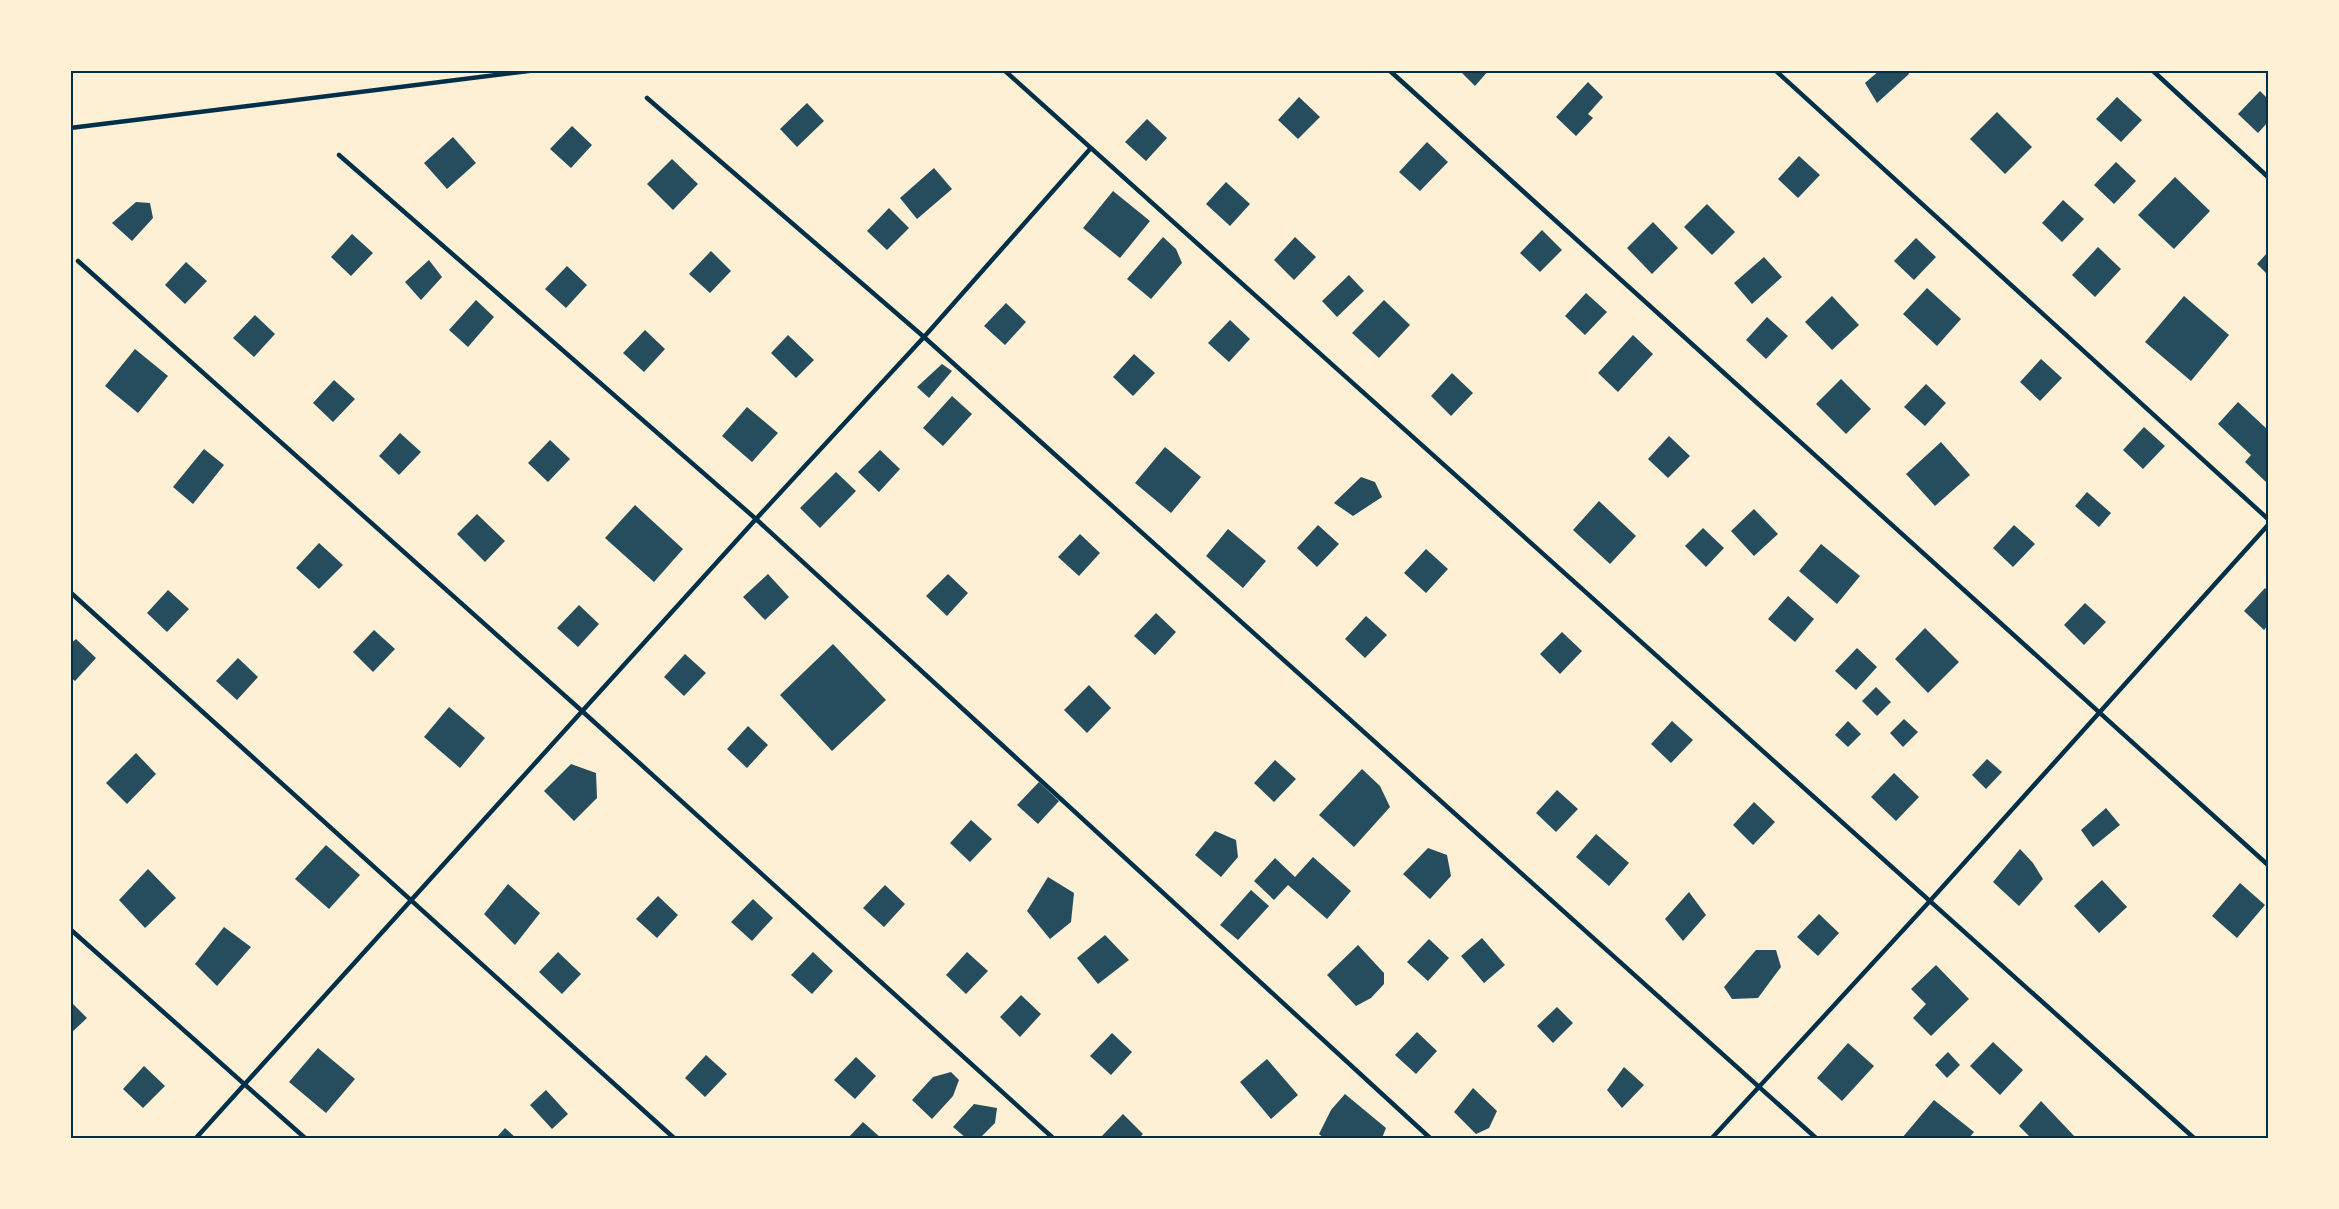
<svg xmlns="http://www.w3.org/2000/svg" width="2339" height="1209" font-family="Roboto,sans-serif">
  <rect width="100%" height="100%" fill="#fdf0d5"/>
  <!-- building -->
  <g fill="#264d5e">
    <path d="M1459,70H1489L1475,86Z"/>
    <path d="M1880,70H1907L1909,74L1877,103L1865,83Z"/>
    <path d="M1588,82L1603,97L1588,114L1593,118L1576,136L1556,117Z"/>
    <path d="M2260,91L2268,99V122L2258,133L2238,114Z"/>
    <path d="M1299,97L1320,117L1298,139L1278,120Z"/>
    <path d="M2117,97L2142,120L2121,142L2096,119Z"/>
    <path d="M807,103L824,121L797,147L780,129Z"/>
    <path d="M1997,112L2032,147L2005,174L1970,139Z"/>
    <path d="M1147,119L1167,138L1146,161L1125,142Z"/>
    <path d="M572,126L592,145L571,168L550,149Z"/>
    <path d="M453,137L476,163L447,189L424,163Z"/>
    <path d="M1427,142L1448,162L1420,191L1399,172Z"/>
    <path d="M1799,156L1820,175L1798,198L1778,179Z"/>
    <path d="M672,159L698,184L673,210L647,184Z"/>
    <path d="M2116,162L2136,181L2114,204L2094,185Z"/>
    <path d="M934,168L952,189L917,219L900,198Z"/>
    <path d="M2175,177L2210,211L2174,249L2138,215Z"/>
    <path d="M1226,182L1250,204L1230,226L1206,204Z"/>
    <path d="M1113,191L1150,221L1120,258L1083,228Z"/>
    <path d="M2063,200L2084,219L2062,242L2042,223Z"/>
    <path d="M136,202L150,203L153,218L132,241L112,223Z"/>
    <path d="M1707,204L1735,232L1712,255L1684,227Z"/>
    <path d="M889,208L909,228L887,250L867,231Z"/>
    <path d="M1653,222L1678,248L1652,274L1627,248Z"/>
    <path d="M1542,230L1562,250L1540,272L1520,253Z"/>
    <path d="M352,234L373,253L351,276L331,257Z"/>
    <path d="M1163,237L1176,249L1182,263L1151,299L1127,279Z"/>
    <path d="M1295,237L1316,257L1294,280L1274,260Z"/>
    <path d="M1916,238L1936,257L1914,280L1894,261Z"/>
    <path d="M2098,247L2121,269L2095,297L2072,275Z"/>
    <path d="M711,251L731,271L710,293L689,274Z"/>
    <path d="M2268,252V275L2257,264Z"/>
    <path d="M1764,257L1782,277L1752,304L1734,283Z"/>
    <path d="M429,260L442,277L421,300L405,282Z"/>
    <path d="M186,262L207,281L185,304L165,285Z"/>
    <path d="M567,266L587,285L566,308L545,289Z"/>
    <path d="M1349,275L1364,291L1337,317L1322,301Z"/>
    <path d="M1927,288L1961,319L1937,346L1903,314Z"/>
    <path d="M1586,293L1607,312L1585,335L1565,316Z"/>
    <path d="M1832,296L1859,325L1832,350L1805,322Z"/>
    <path d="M2184,296L2229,335L2191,381L2145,342Z"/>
    <path d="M476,300L494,317L468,347L449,330Z"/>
    <path d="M1384,300L1410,325L1379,358L1352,333Z"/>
    <path d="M1006,303L1026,322L1005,345L984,326Z"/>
    <path d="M255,315L275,334L254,357L233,338Z"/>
    <path d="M1767,317L1788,336L1766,359L1746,340Z"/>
    <path d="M1230,320L1250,339L1229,362L1208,343Z"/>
    <path d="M645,330L665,349L644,372L623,353Z"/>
    <path d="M788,335L814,360L796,378L771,353Z"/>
    <path d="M1633,335L1653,354L1618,392L1598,373Z"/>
    <path d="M135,349L168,376L138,413L105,386Z"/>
    <path d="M1134,354L1155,373L1133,396L1113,377Z"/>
    <path d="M2041,359L2062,378L2040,401L2020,382Z"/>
    <path d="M942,364L952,371L929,398L917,387Z"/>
    <path d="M1452,373L1473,393L1451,416L1431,396Z"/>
    <path d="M1841,379L1871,409L1846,434L1816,404Z"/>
    <path d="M334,380L355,399L333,422L313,403Z"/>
    <path d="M1926,384L1946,403L1925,426L1904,407Z"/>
    <path d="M952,396L972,414L943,446L923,428Z"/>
    <path d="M2238,402L2268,430V480L2266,482L2245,462L2251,455L2218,424Z"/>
    <path d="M747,407L778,433L752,462L722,436Z"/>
    <path d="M2144,427L2165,446L2143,469L2123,450Z"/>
    <path d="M400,433L421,452L399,475L379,456Z"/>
    <path d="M1669,436L1690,456L1668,478L1648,459Z"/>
    <path d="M550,440L570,459L548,482L528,463Z"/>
    <path d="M1941,442L1970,475L1935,506L1906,474Z"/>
    <path d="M1165,447L1201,477L1171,513L1135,483Z"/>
    <path d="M204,449L224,465L193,504L173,487Z"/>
    <path d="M880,450L900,469L879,492L858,472Z"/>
    <path d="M836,472L856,491L820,528L800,508Z"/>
    <path d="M1361,477L1375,482L1382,497L1353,516L1334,503Z"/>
    <path d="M2087,492L2111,513L2099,527L2075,506Z"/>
    <path d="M1599,501L1636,536L1610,564L1573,530Z"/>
    <path d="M635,505L683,549L654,582L605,538Z"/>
    <path d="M1754,509L1778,534L1754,556L1731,531Z"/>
    <path d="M477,514L505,541L485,562L457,534Z"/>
    <path d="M1318,525L1339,544L1317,567L1297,548Z"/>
    <path d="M2014,525L2035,544L2013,567L1993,548Z"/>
    <path d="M1703,528L1724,548L1706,567L1685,546Z"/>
    <path d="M1228,529L1266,561L1243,588L1206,556Z"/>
    <path d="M1080,534L1100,553L1079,576L1058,557Z"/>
    <path d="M319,543L343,565L319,589L296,568Z"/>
    <path d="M1821,544L1860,576L1837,604L1799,571Z"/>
    <path d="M1426,549L1448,569L1426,593L1404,573Z"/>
    <path d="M768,574L789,597L765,620L743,597Z"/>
    <path d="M948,574L968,593L947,616L926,596Z"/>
    <path d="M2265,588L2268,591V625L2264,630L2244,611Z"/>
    <path d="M168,590L189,609L167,632L147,613Z"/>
    <path d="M1788,596L1814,619L1795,642L1768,619Z"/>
    <path d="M2085,603L2106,622L2084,645L2064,625Z"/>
    <path d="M579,605L599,624L578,647L557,628Z"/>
    <path d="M1156,613L1176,632L1155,655L1134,636Z"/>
    <path d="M1366,616L1387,635L1365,658L1345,639Z"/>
    <path d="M1925,628L1959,662L1928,693L1895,659Z"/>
    <path d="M374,630L395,649L373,672L353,652Z"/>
    <path d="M1562,632L1582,651L1560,674L1540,654Z"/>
    <path d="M76,639L96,658L75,681L70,677V644Z"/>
    <path d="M833,644L886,700L832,751L780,695Z"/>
    <path d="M1857,648L1877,667L1856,690L1835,671Z"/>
    <path d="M685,654L706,673L684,696L664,677Z"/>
    <path d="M238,658L258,677L237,700L216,681Z"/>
    <path d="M1089,685L1111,708L1087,733L1064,710Z"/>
    <path d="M1876,687L1891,702L1877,716L1862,701Z"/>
    <path d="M449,707L485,738L460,768L424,737Z"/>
    <path d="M1904,719L1918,732L1903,747L1890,733Z"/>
    <path d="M1672,721L1693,740L1671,763L1651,744Z"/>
    <path d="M1848,721L1861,734L1848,747L1835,735Z"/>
    <path d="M748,726L768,745L747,768L727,749Z"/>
    <path d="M136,753L156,774L127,804L106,783Z"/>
    <path d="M1987,759L2002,772L1986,789L1972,775Z"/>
    <path d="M1275,760L1296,779L1274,802L1254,783Z"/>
    <path d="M571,764L596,773L597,798L574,821L544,791Z"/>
    <path d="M1362,769L1380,786L1390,807L1354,847L1319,815Z"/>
    <path d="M1894,773L1919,797L1896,821L1871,797Z"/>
    <path d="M1039,782L1059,801L1038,824L1017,805Z"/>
    <path d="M1557,790L1578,809L1556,832L1536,813Z"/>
    <path d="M1754,802L1775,822L1753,845L1733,825Z"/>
    <path d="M2106,808L2120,825L2093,847L2081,830Z"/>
    <path d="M971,820L992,839L970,862L950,843Z"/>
    <path d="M1215,831L1236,840L1238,857L1221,877L1195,855Z"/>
    <path d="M1596,834L1629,863L1609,886L1576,857Z"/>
    <path d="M326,845L360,875L329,909L295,879Z"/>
    <path d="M1428,848L1447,855L1451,876L1430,899L1403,874Z"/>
    <path d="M2020,849L2033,863L2043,879L2019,906L1993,882Z"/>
    <path d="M1313,857L1351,891L1327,919L1288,885L1274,900L1254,881L1275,858L1295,877Z"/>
    <path d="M148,869L176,898L145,928L119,900Z"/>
    <path d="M1048,877L1074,893L1071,922L1050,939L1027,911Z"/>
    <path d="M2102,880L2127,907L2099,933L2074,906Z"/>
    <path d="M2240,883L2265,905L2237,938L2212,916Z"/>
    <path d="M508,884L540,913L515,945L484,914Z"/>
    <path d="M885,885L905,904L884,927L863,908Z"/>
    <path d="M1251,890L1269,906L1238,940L1220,925Z"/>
    <path d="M1689,892L1706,915L1683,941L1665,919Z"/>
    <path d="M658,896L678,915L657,938L636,919Z"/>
    <path d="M753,899L773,918L752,941L731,922Z"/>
    <path d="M1819,914L1839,933L1818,956L1797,937Z"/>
    <path d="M224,927L251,947L217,986L195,964Z"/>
    <path d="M1105,935L1129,960L1098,984L1077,958Z"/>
    <path d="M1482,938L1505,965L1484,983L1461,956Z"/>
    <path d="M1429,939L1449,958L1428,981L1407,962Z"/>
    <path d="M1358,945L1384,973V984L1371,998L1356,1006L1327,975Z"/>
    <path d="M1756,950H1776L1781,967L1758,998L1732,999L1724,987Z"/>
    <path d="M558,952L581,974L562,994L539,972Z"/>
    <path d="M813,952L833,971L812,994L791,975Z"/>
    <path d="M967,952L988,971L966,994L946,975Z"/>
    <path d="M1936,965L1969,999L1931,1036L1913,1018L1926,1004L1911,989Z"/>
    <path d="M1021,995L1041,1014L1020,1037L1000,1017Z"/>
    <path d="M70,1001L87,1018L70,1034Z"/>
    <path d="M1557,1007L1573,1023L1553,1043L1537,1026Z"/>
    <path d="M1417,1032L1437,1051L1416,1074L1395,1055Z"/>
    <path d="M1112,1033L1132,1052L1111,1075L1090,1056Z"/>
    <path d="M1993,1042L2023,1070L2000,1095L1970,1066Z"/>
    <path d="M1848,1043L1874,1066L1842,1101L1817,1078Z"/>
    <path d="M318,1048L355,1079L326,1113L289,1082Z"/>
    <path d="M1948,1052L1960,1065L1947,1078L1935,1065Z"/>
    <path d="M706,1055L727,1074L705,1097L685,1078Z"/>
    <path d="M856,1057L876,1076L855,1099L834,1080Z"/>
    <path d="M1267,1059L1298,1095L1271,1119L1240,1082Z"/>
    <path d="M144,1066L165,1086L143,1108L123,1089Z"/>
    <path d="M1624,1067L1644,1085L1622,1108L1607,1090Z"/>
    <path d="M951,1072L959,1080L953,1096L932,1119L912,1100L933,1077Z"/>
    <path d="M1473,1088L1497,1111L1489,1128L1476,1134L1454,1112Z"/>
    <path d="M546,1090L568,1114L552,1129L530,1105Z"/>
    <path d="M1345,1094L1386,1128L1382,1138H1324L1319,1134L1331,1110Z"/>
    <path d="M1934,1100L1974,1132L1969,1138H1902Z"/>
    <path d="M2041,1101L2076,1138H2031L2019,1126Z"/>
    <path d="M974,1104L997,1108L995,1123L980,1138H966L953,1127Z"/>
    <path d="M1123,1114L1143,1134L1139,1138H1103L1101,1137Z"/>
    <path d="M863,1122L881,1138H848Z"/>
    <path d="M505,1128L516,1138H496Z"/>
  </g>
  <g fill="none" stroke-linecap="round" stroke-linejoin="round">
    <!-- service -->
    <g stroke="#003049" stroke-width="4.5">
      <path d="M1004,70L2194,1138"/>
      <path d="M1389,70L2268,865"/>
      <path d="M1775,70L2268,519"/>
      <path d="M2152,70L2268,177"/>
      <path d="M647,98L924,337L1816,1138"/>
      <path d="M70,128L537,70"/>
      <path d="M339,155L756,519L1430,1138"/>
      <path d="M78,261L582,711L1053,1138"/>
      <path d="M70,592L674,1138"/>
      <path d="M70,929L305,1138"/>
      <path d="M196,1138L756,519L924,337L1090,149"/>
      <path d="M1712,1138L1929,902L2268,525"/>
    </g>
  </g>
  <!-- border -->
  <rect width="2339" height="1209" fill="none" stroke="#fdf0d5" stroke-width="144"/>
  <rect x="72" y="72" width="2195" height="1065" fill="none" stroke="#003049" stroke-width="2"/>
</svg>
